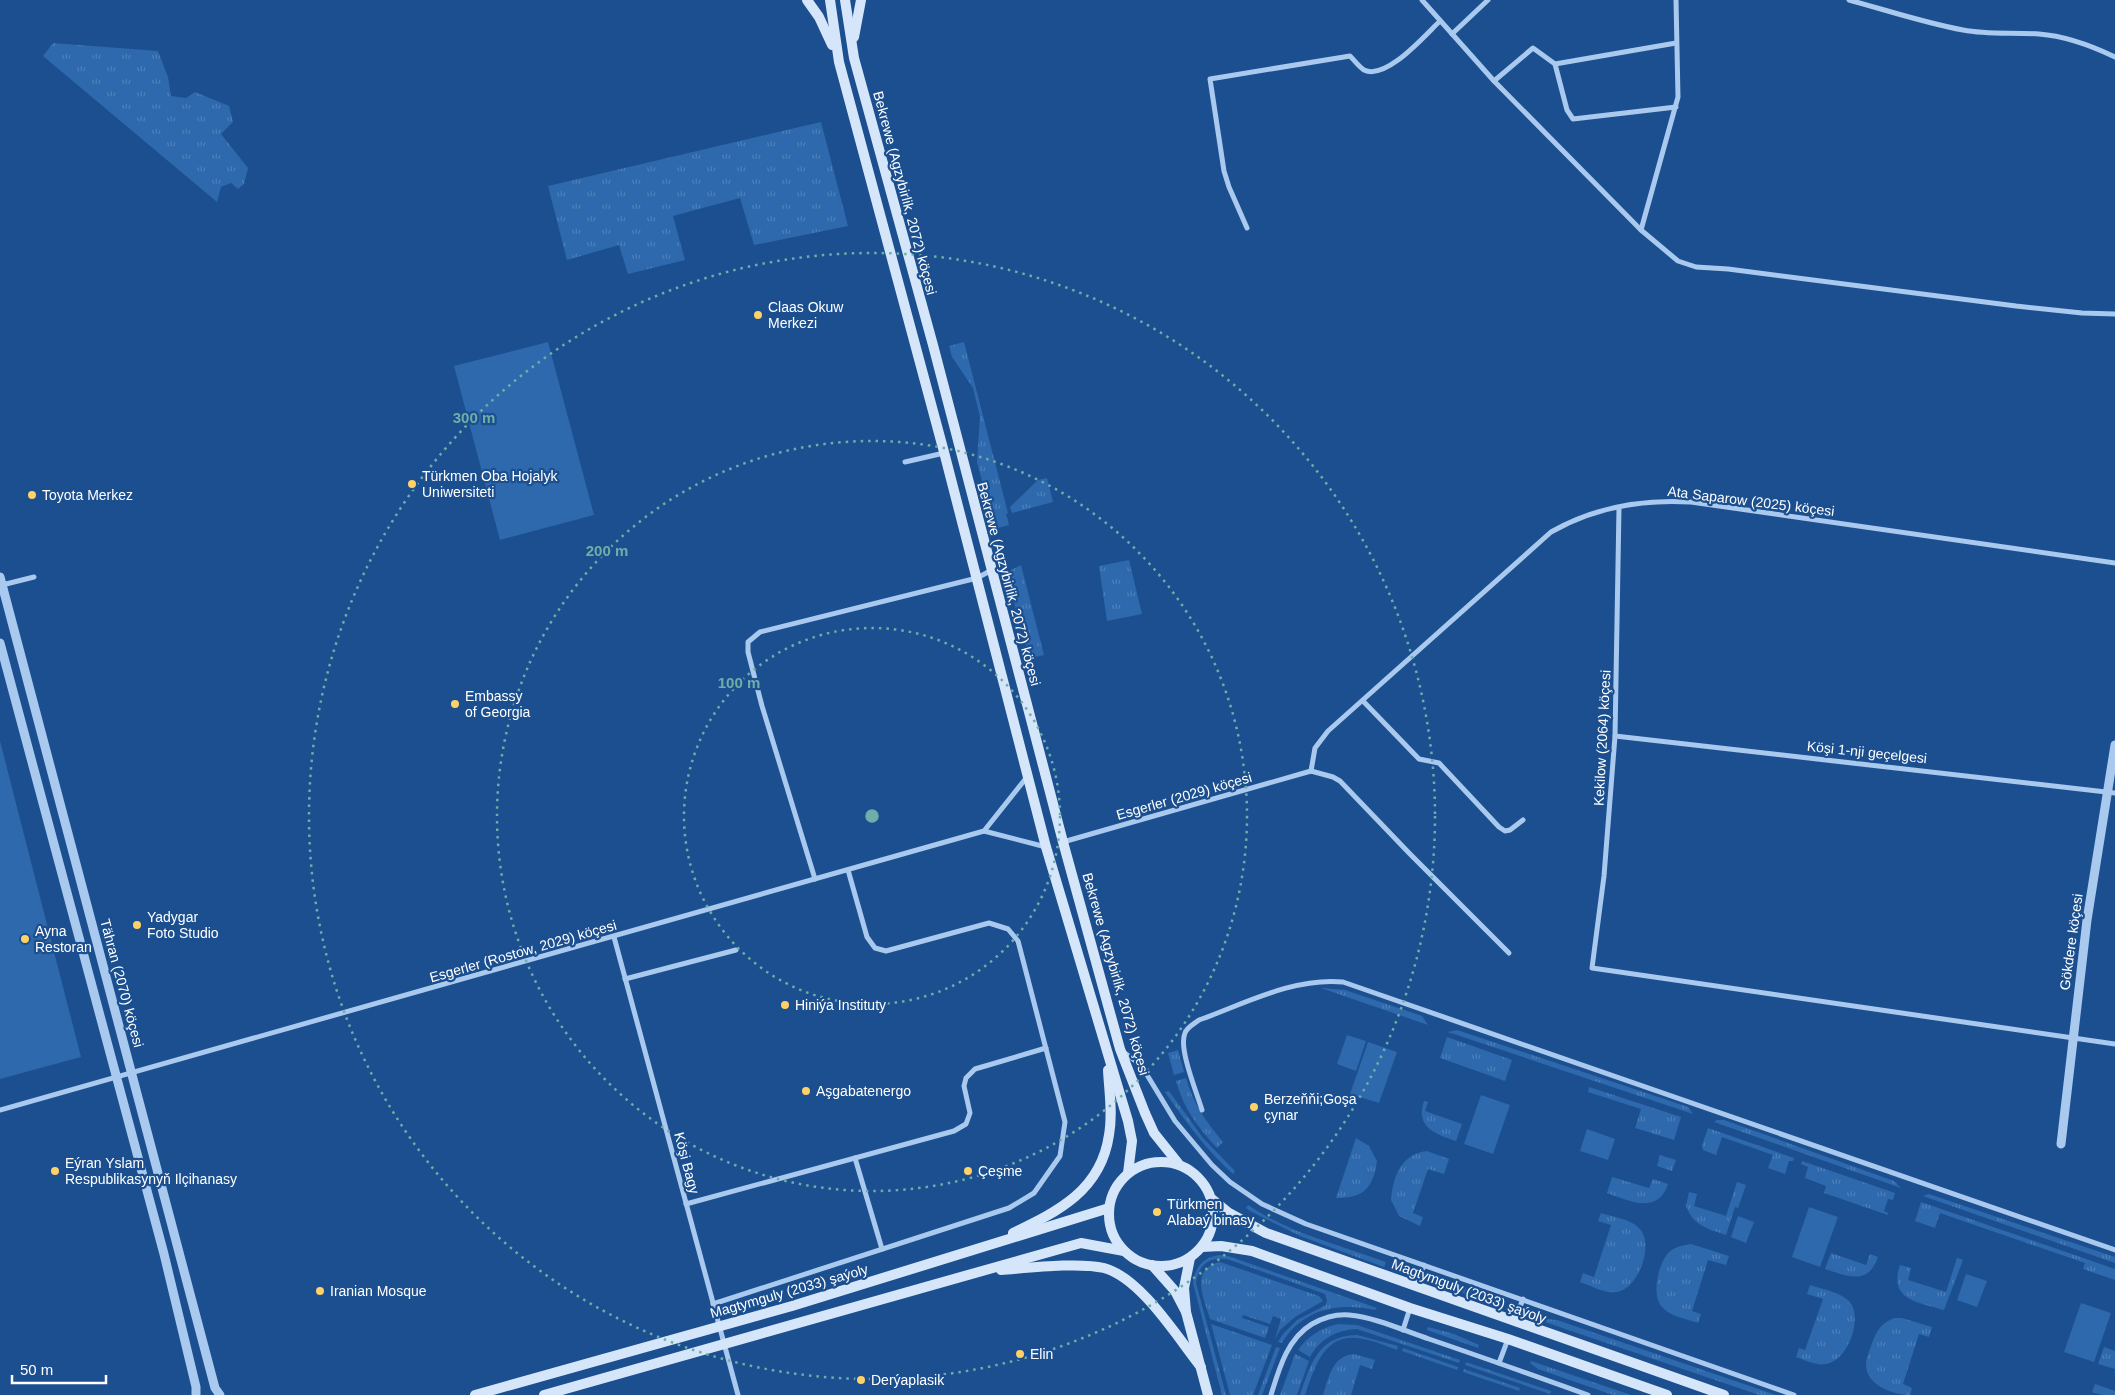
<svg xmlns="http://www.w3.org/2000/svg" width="2115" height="1395" font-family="Arial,sans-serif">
  <defs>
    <pattern id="grass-tufts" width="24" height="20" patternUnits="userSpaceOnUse" patternTransform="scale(1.25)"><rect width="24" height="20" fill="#2e69ad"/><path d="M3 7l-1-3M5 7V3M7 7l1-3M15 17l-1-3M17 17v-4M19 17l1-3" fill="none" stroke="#4d80b9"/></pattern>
  </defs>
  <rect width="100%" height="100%" fill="#1b4f8f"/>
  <!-- grass -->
  <g fill="url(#grass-tufts)">
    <path d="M53,43L158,51L168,77L171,96L186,98L195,92L229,106L233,122L221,134L248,168L244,184L238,189L231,183L221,187L217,202L43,56Z"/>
    <path d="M821,122L848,226L754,245L740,198L673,216L685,260L628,274L619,245L567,260L548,186Z"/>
    <path d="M964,342L1008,513L1006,514L1009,525L995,529L977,462L980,417L973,388L952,357L949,346Z"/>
    <path d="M1047,478L1053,502L1012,513L1010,507L1038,480Z"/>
    <path d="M1129,560L1142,614L1107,621L1099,566Z"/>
    <path d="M1021,565L1044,655L1031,658L1030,653H1028L1007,577L1011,570Z"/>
    <path d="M1321,988L1345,990L1422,1016L1428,1025Z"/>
    <path d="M1457,1030L1688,1107L1693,1114L1448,1032Z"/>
    <path d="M1447,1037L1512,1060L1505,1081L1440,1058Z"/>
    <path d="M1178,1050L1184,1072L1174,1075L1168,1053Z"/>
    <path d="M1186,1078C1193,1103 1206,1122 1223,1142L1217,1148C1197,1126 1184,1109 1176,1081Z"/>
    <path d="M1589,1087L1681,1117L1674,1140L1635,1128L1641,1109L1588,1092Z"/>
    <path d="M1169,1091L1203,1138L1235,1171L1233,1174C1206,1150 1186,1122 1165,1092Z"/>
    <path d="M1424,1101L1428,1102L1425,1111L1462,1124L1456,1141C1435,1134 1415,1127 1424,1101Z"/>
    <path d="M1717,1120H1724L1894,1181L1901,1188L1714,1122Z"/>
    <path d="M1708,1128L1794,1158L1793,1161H1789L1785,1174L1768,1168L1773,1155L1722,1137L1716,1155L1703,1150L1702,1145Z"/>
    <path d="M1356,1138L1369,1146L1377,1161C1373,1189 1363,1198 1336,1198Z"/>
    <path d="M1427,1151L1449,1159L1444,1174L1428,1169L1413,1213L1423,1217L1420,1226L1399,1216L1391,1200C1393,1177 1401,1154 1427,1151Z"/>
    <path d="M1660,1155L1676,1160L1672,1171L1657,1166Z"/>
    <path d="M1802,1161L1895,1193L1893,1200L1888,1199L1884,1211L1888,1213V1215L1824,1193L1826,1186L1805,1178L1808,1167L1801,1164Z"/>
    <path d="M1612,1177L1649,1188L1653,1179L1668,1184C1658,1215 1629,1201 1607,1193Z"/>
    <path d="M1737,1182L1746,1185L1738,1208L1735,1207L1726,1235C1709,1229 1693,1226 1686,1206L1689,1192L1697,1194L1694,1206L1726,1216Z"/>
    <path d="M1929,1194L2115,1257V1263L1923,1196Z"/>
    <path d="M1921,1202L2115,1269V1280L2083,1269L2085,1263L1940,1213L1935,1228L1915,1221Z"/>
    <path d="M1248,1205C1289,1233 1340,1245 1386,1262L1384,1267L1300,1236L1250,1211L1246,1208Z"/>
    <path d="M1601,1213C1613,1217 1631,1219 1640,1229C1654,1245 1639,1288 1617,1292C1606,1294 1591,1286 1580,1282L1583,1273L1594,1277L1611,1225L1598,1221Z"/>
    <path d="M1691,1244L1729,1256L1726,1265L1708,1260L1692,1311L1701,1314L1698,1323C1687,1319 1671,1317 1662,1307C1651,1295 1658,1264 1669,1252C1675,1247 1683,1245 1691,1244Z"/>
    <path d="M1831,1253L1866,1265L1870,1254L1878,1257C1868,1286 1847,1276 1825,1269Z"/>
    <path d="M1220,1255L1228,1256L1377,1308L1375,1310C1339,1302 1302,1309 1282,1343L1278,1342L1283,1334L1297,1320L1326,1305L1327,1300L1325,1294L1227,1259C1209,1256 1198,1266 1196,1283L1226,1395H1222L1193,1283C1195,1267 1203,1257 1220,1255Z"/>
    <path d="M1957,1258L1963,1260L1944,1310C1918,1302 1888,1300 1900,1265L1911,1268L1908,1280L1946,1292Z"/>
    <path d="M1220,1262L1319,1296L1323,1301L1295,1317L1280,1330L1275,1339L1281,1319L1273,1316L1270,1324L1243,1315L1242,1318L1269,1327L1265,1338L1210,1319C1204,1299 1189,1269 1220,1262Z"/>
    <path d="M1444,1281L1496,1298L1495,1301L1468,1295L1443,1284Z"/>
    <path d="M1810,1285C1822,1289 1840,1292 1849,1301C1864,1317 1848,1361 1826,1364C1816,1366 1805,1360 1796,1357L1799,1348L1805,1350L1823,1299L1807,1294Z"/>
    <path d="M1895,1318H1902L1932,1327L1929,1337L1919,1334L1903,1384L1912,1388L1910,1395C1893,1395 1866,1385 1866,1365C1866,1358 1869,1352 1871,1346C1876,1332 1880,1323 1895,1318Z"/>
    <path d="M1546,1319L1557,1320L1776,1395H1759L1545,1322Z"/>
    <path d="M1211,1324L1272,1345L1253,1395H1230Z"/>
    <path d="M1338,1324L1357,1325L1460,1360L1459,1363L1357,1329C1336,1330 1320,1339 1310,1357L1298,1350C1308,1336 1321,1328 1338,1324Z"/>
    <path d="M1428,1327L1454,1334L1479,1345L1478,1348L1427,1330Z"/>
    <path d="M1357,1335L1398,1346L1397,1350C1386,1346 1375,1341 1363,1339C1324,1331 1315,1367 1305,1395H1300C1311,1363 1318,1336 1357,1335Z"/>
    <path d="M1276,1347L1280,1348L1262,1395H1258Z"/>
    <path d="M2104,1347L2115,1351V1369L2098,1364Z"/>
    <path d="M1403,1348L1458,1367L1457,1370L1402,1351Z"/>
    <path d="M1295,1354L1309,1361L1297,1395H1280Z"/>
    <path d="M1354,1354L1375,1360L1372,1369L1360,1365L1351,1395H1323C1329,1377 1332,1356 1354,1354Z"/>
    <path d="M1531,1361L1631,1395H1613L1538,1369L1530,1363Z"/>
    <path d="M1466,1362L1551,1391L1550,1394L1465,1365Z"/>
    <path d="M1464,1369L1520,1388L1519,1391L1463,1372Z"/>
    <path d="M2095,1384L2115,1391V1395H2102L2092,1392Z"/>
  </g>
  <!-- park -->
  <g fill="#2e69ad">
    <path d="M548,342L594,515L500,540L454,366Z"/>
    <path d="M0,741L81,1057L0,1079Z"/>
    <path d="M1347,1035L1366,1041L1356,1071L1337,1064Z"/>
    <path d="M1368,1042L1397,1052L1379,1103L1350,1094Z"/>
    <path d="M1481,1095L1510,1105L1493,1154L1464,1144Z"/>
    <path d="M1587,1129L1615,1139L1608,1160L1580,1151Z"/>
    <path d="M1809,1207L1838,1217L1820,1267L1792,1257Z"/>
    <path d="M1738,1216L1754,1222L1746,1243L1731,1237Z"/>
    <path d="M1966,1274L1987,1281L1977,1307L1957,1300Z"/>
    <path d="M2081,1303L2111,1313L2094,1362L2064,1352Z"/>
  </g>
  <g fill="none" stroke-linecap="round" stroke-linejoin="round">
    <!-- minor -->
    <g stroke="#a9c9ee" stroke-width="5">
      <path d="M1422,0L1494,81L1641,230L1678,261L1696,267L1728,269L2016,306L2082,313L2115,314"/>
      <path d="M1849,0C1886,10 1925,23 1963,30C1988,35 2013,32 2039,34C2066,36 2090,45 2115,57"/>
      <path d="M1452,34L1488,0"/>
      <path d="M1555,64L1676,43"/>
      <path d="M1494,81L1533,48L1555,64L1567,110L1573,119L1676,107"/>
      <path d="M1247,228L1229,187L1224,171L1210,79L1350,56C1354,60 1359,67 1364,70C1386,81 1425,35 1440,21"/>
      <path d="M1641,230L1678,97L1676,0"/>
      <path d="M905,462L944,453"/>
      <path d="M1619,508L1615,736L1604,876L1592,968L2115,1044"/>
      <path d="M2,585L34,577"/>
      <path d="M1363,701L1419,759L1439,763L1499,827L1505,831L1510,830L1523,820"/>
      <path d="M1615,736L2115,793"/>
      <path d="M1311,771L1315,748L1328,731L1551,532C1593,508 1642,499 1691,502L2115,563"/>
      <path d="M1311,771L1333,777L1340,781L1410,854L1509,953"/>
      <path d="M984,831L1046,847"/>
      <path d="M1063,842L1311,771"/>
      <path d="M815,879L762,706L748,652V642L760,632L977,578L990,571"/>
      <path d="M614,937L738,1395"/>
      <path d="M625,979L736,950"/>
      <path d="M1122,1051L1141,1065L1175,1121L1212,1165L1230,1182L1262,1204L1306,1224L1794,1395"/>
      <path d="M0,1110L984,831L1027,777"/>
      <path d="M1202,1110C1197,1093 1178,1048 1185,1033C1187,1027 1194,1024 1199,1020C1244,1004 1294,977 1343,982L2115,1250"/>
      <path d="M855,1158L882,1249"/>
      <path d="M686,1204L954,1131L966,1124L970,1113L964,1086L966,1078L975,1069L1046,1048"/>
      <path d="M1417,1286L1424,1265"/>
      <path d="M713,1304L1009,1208L1034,1193L1060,1156L1065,1122L1018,941L1008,929L989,923L886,951L875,948L867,937L848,870"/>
      <path d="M1514,1322L1523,1299"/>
      <path d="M1403,1330L1410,1308"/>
      <path d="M1499,1363L1508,1339"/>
      <path d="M1271,1395C1279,1369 1287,1339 1312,1324C1323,1318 1336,1314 1349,1315C1374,1317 1405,1331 1429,1339C1482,1357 1535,1376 1588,1395"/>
    </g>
    <!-- tertiary -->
    <g stroke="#a9c9ee" stroke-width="9">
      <path d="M0,577L215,1388L220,1395"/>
      <path d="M0,643L164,1254L196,1387V1395"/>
      <path d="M2061,1144L2087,920L2115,745"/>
    </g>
    <!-- secondary -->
    <g stroke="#d6e6fa" stroke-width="10">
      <path d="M807,0L819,17L832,45"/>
      <path d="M830,0L839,62L944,452L1046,847L1128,1121L1132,1141L1128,1173"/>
      <path d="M845,0L854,58L933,345L1063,842L1120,1049L1145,1113L1154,1133L1178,1163"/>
      <path d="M854,37L861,0"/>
      <circle cx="1161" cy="1214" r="52"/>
      <path d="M1212,1199L1229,1213L1266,1233L1724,1395"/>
      <path d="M1013,1233C1059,1211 1101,1190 1109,1135C1113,1113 1109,1091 1108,1070"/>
      <path d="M1202,1247L1221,1246L1252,1251L1410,1308L1508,1339L1667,1395"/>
      <path d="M1152,1265L1175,1291L1186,1312L1184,1288L1190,1258"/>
      <path d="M1001,1270C1028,1268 1079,1262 1104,1268C1141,1278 1177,1337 1201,1367"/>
      <path d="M1186,1312L1208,1395"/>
      <path d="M475,1395L792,1306L1109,1208"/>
      <path d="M544,1395L1081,1243L1124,1251"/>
    </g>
  </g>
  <!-- distance rings -->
  <g fill="none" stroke="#6fada8" stroke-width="2.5" stroke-dasharray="2.5 5">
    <circle cx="872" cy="816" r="188"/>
    <circle cx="872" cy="816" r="375"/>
    <circle cx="872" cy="816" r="563"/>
  </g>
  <!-- markers -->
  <g fill="#ffd166" stroke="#1b4f8f" stroke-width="2">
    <circle cx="758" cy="315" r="5"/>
    <circle cx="412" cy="484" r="5"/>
    <circle cx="32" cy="495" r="5"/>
    <circle cx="455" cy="704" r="5"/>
    <circle cx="137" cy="925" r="5"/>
    <circle cx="25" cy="939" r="5"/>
    <circle cx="785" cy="1005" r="5"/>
    <circle cx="806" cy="1091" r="5"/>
    <circle cx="1254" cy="1107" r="5"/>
    <circle cx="55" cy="1171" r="5"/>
    <circle cx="968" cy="1171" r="5"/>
    <circle cx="1157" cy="1212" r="5"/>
    <circle cx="320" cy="1291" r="5"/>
    <circle cx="1020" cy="1354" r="5"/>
    <circle cx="861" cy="1380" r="5"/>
  </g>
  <g text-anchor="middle" stroke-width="4.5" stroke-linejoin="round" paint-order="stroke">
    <!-- street labels -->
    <g font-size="14" fill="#fff" stroke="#1b4f8f">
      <text transform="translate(905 193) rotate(75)" y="5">Bekrewe (Agzybirlik, 2072) köçesi</text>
      <text transform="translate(1751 501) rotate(7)" y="5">Ata Saparow (2025) köçesi</text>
      <text transform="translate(1009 584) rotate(75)" y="5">Bekrewe (Agzybirlik, 2072) köçesi</text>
      <text transform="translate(1602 738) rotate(-87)" y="5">Kekilow (2064) köçesi</text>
      <text transform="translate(1867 752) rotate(6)" y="5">Köşi 1-nji geçelgesi</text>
      <text transform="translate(1184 796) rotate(-16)" y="5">Esgerler (2029) köçesi</text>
      <text transform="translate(2071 942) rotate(-82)" y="5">Gökdere köçesi</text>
      <text transform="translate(523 951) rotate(-16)" y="5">Esgerler (Rostow, 2029) köçesi</text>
      <text transform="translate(1116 974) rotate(74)" y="5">Bekrewe (Agzybirlik, 2072) köçesi</text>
      <text transform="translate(122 983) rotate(75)" y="5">Tähran (2070) köçesi</text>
      <text transform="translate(687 1163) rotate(75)" y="5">Köşi Bagy</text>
      <text transform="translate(789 1291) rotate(-16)" y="5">Magtymguly (2033) şaýoly</text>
      <text transform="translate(1469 1291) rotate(20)" y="5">Magtymguly (2033) şaýoly</text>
    </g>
    <!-- poi labels -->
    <g font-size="14" fill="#fff" stroke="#1b4f8f" text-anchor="start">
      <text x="768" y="312">Claas Okuw<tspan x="768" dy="16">Merkezi</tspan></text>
      <text x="422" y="481">Türkmen Oba Hojalyk<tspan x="422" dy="16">Uniwersiteti</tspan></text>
      <text x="42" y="500">Toyota Merkez</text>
      <text x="465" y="701">Embassy<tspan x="465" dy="16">of Georgia</tspan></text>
      <text x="147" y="922">Yadygar<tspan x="147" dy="16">Foto Studio</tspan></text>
      <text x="35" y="936">Ayna<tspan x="35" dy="16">Restoran</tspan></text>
      <text x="795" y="1010">Hiniýa Instituty</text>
      <text x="816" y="1096">Aşgabatenergo</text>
      <text x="1264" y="1104">Berzeňňi;Goşa<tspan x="1264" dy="16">çynar</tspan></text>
      <text x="65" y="1168">Eýran Yslam<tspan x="65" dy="16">Respublikasynyň Ilçihanasy</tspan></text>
      <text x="978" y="1176">Çeşme</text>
      <text x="1167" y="1209">Türkmen<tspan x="1167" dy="16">Alabaý binasy</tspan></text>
      <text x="330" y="1296">Iranian Mosque</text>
      <text x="1030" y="1359">Elin</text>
      <text x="871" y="1385">Derýaplasik</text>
    </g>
  </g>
  <circle cx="872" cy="816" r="8" fill="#6fada8" stroke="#1b4f8f" stroke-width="2.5"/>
  <g font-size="15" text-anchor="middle" font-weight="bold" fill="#6fada8" stroke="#1b4f8f" stroke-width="4.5" stroke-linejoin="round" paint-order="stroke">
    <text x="474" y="423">300 m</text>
    <text x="607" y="556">200 m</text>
    <text x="739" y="688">100 m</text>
  </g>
  <!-- scale -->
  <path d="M12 1375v8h94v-8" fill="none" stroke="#ffffff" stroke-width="2.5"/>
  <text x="20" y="1375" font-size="15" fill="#ffffff" stroke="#1b4f8f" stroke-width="4" paint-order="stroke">50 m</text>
</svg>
